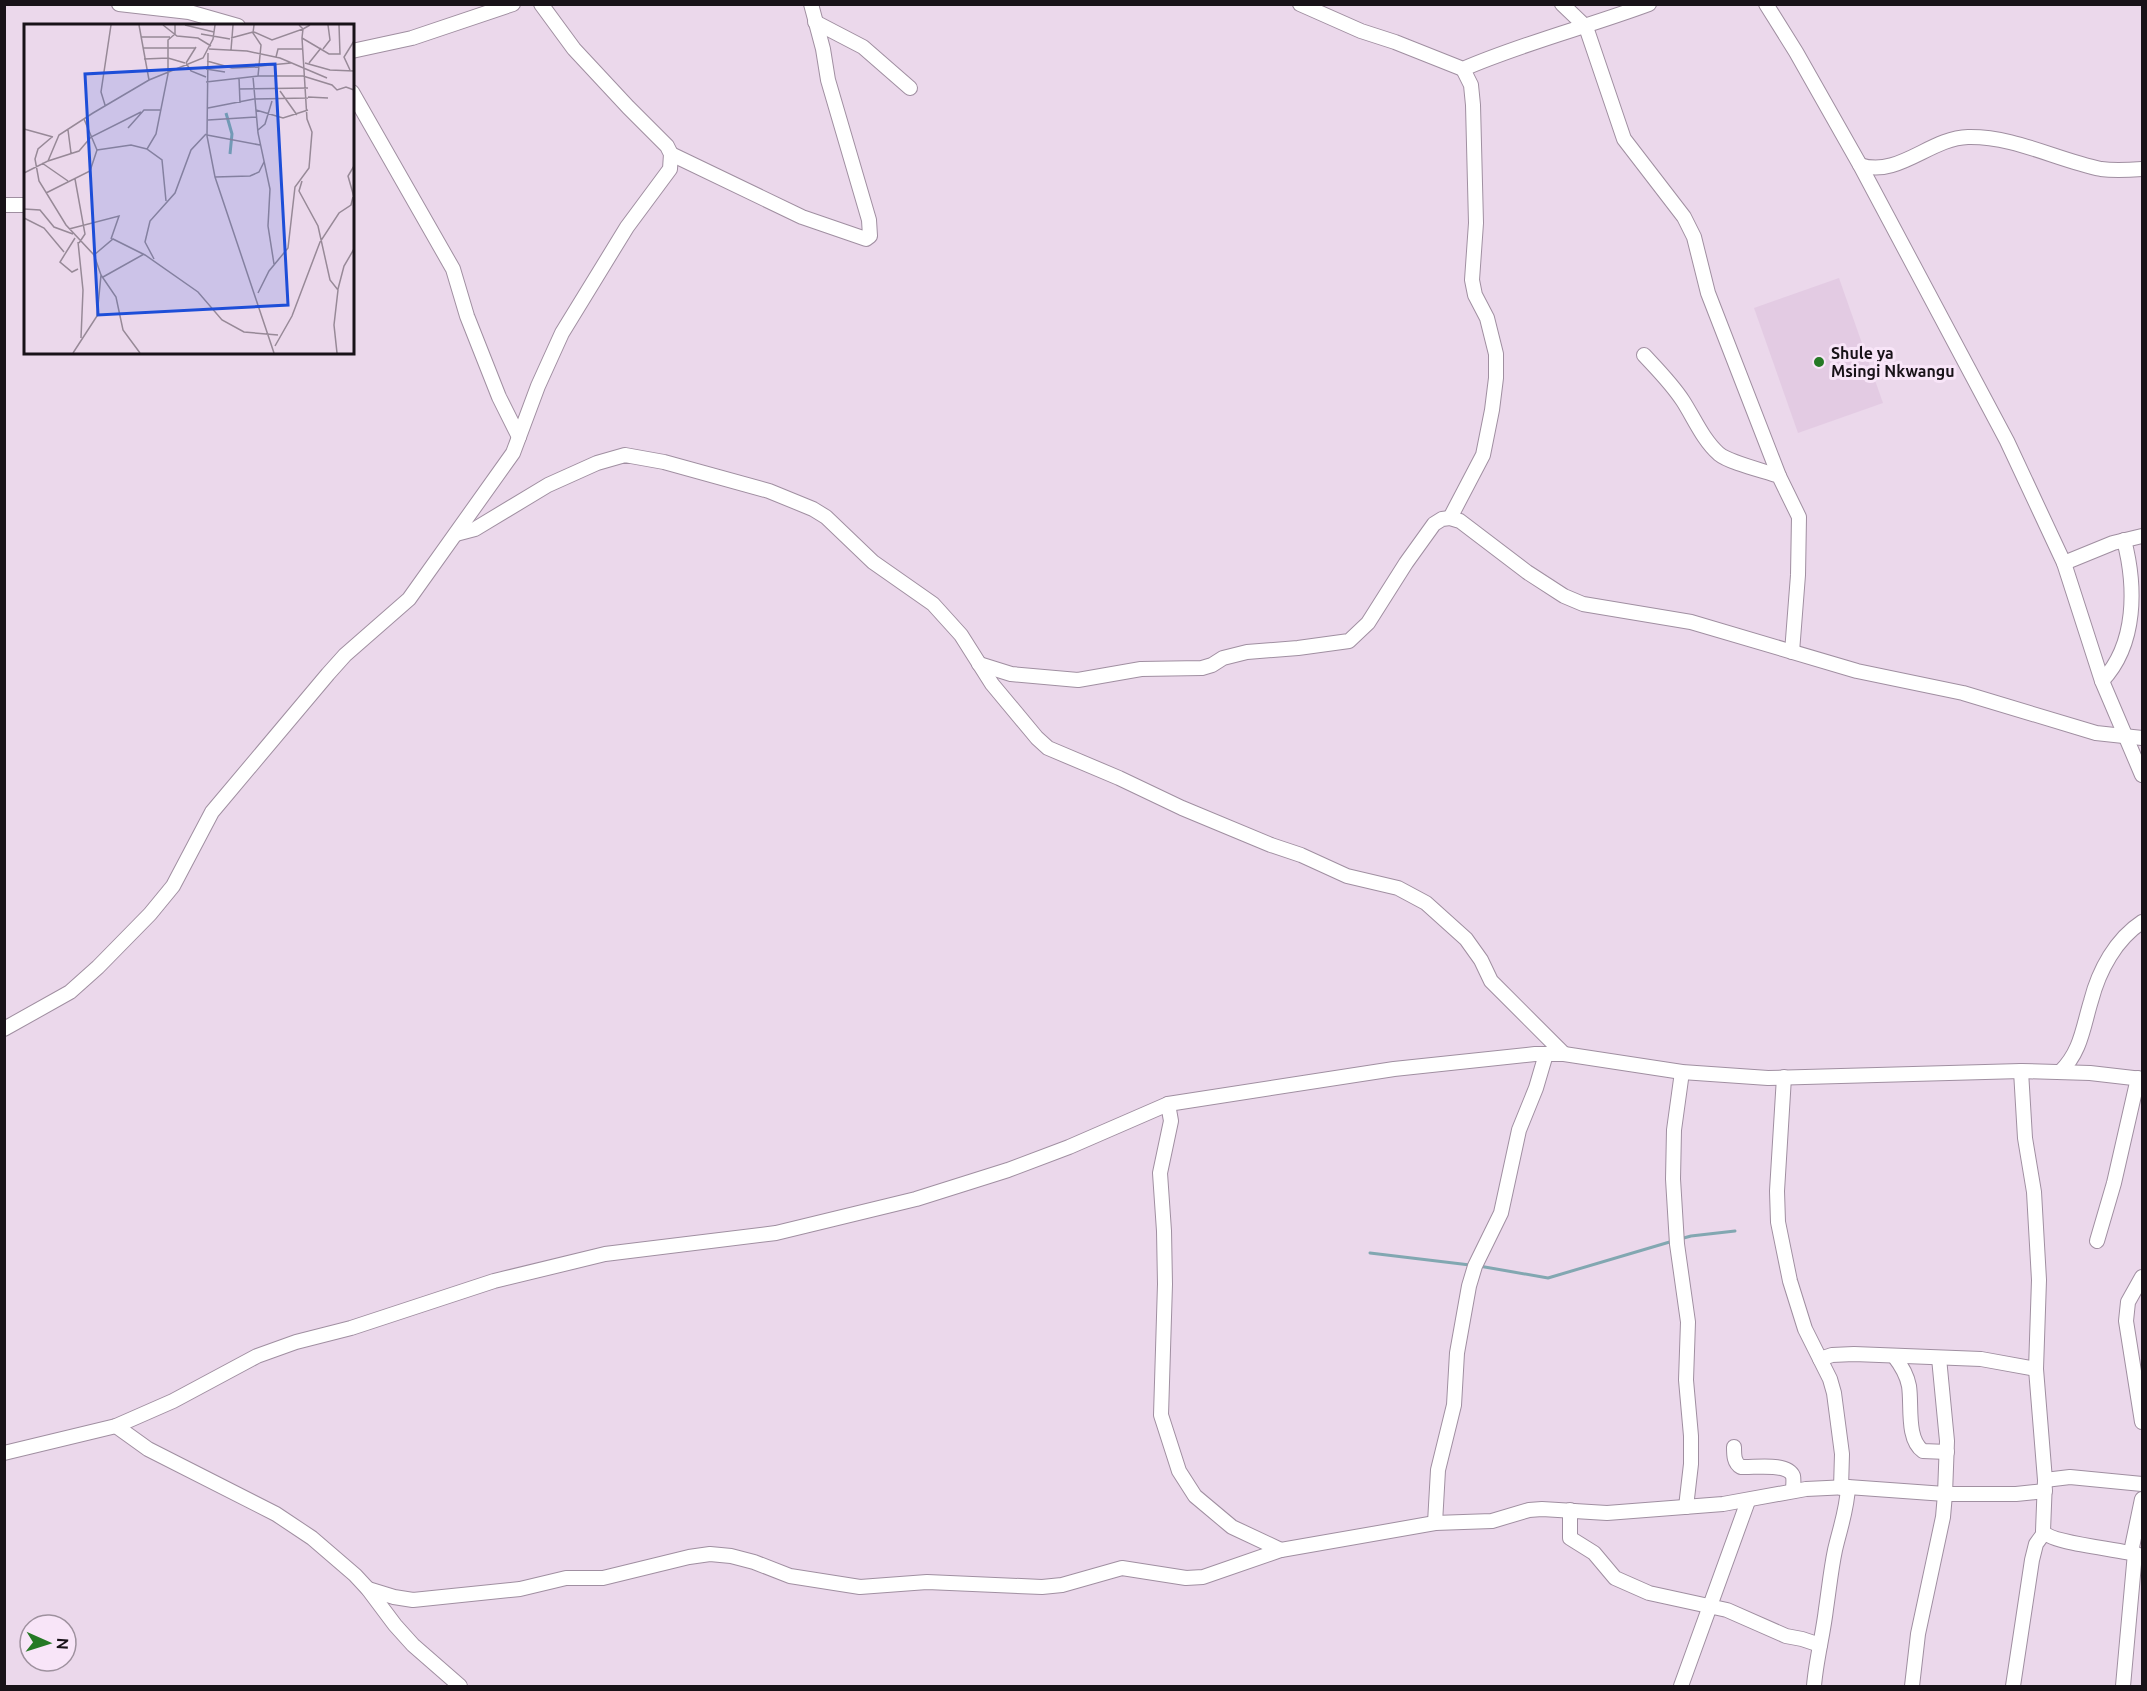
<svg xmlns="http://www.w3.org/2000/svg" width="2147" height="1691" font-family="Ubuntu,sans-serif">
  <rect width="100%" height="100%" fill="#ebd8eb"/>
  <!-- built -->
  <path fill="#e3cbe3" d="M1839,278L1883,403L1798,433L1754,308Z"/>
  <g fill="none" stroke-linecap="round" stroke-linejoin="round">
    <!-- stream -->
    <g stroke="#82a7b1" stroke-width="3">
      <path d="M1680,1239L1691,1236L1735,1231"/>
      <path d="M1370,1253L1470,1265"/>
      <path d="M1479,1266L1548,1278L1673,1241"/>
    </g>
    <!-- minor casing -->
    <g stroke="#a08fa1" stroke-width="16">
      <g id="minor">
        <path d="M119,4L189,12L238,26"/>
        <path d="M1300,4L1361,31L1395,42L1463,69C1523,43 1587,27 1649,4"/>
        <path d="M1562,4L1586,27L1624,139L1684,217L1694,237L1708,293L1779,476"/>
        <path d="M1766,4L1796,52L1860,165L2007,441L2064,563L2102,681L2142,775"/>
        <path d="M815,22L863,47L910,88"/>
        <path d="M352,51L412,38L513,4"/>
        <path d="M352,92L453,269L467,316L499,397L519,437"/>
        <path d="M671,154L802,217L866,239L870,236L869,220L828,80L823,49L811,4"/>
        <path d="M1860,165C1898,178 1930,138 1968,137C2014,136 2057,160 2101,169C2115,171 2129,170 2142,169"/>
        <path d="M4,205H26"/>
        <path d="M1644,355C1658,370 1672,384 1683,401C1694,418 1703,440 1719,454C1730,463 1765,471 1779,476L1799,517L1798,575L1792,652"/>
        <path d="M1450,518L1483,455L1492,410L1496,378V354L1487,318L1475,295L1472,280L1476,223L1473,105L1471,85L1463,69"/>
        <path d="M456,534L475,529L548,485L597,463L625,455L664,462L769,491L813,509L826,517L873,562L933,604L961,635L992,684L1037,738L1048,748L1119,778L1182,808L1271,845L1301,855L1347,876L1398,888L1426,903L1466,939L1481,960L1491,981L1564,1054"/>
        <path d="M2064,563L2113,543L2142,536"/>
        <path d="M979,664L1011,674L1078,680L1141,669L1202,668L1212,665L1223,658L1247,652L1298,648L1349,641L1368,623L1406,563L1434,524L1442,519L1450,518L1460,521L1527,572L1564,596L1583,604L1691,622L1857,671L1963,693L2096,733L2142,738"/>
        <path d="M2102,681C2137,644 2136,586 2124,540"/>
        <path d="M4,1029L70,992L98,967L150,914L173,886L212,812L328,674L345,655L409,599L513,453L538,386L562,333L627,227L670,169L671,154L667,146L628,107L574,49L541,4"/>
        <path d="M2021,1071L2025,1138L2034,1192L2039,1280L2036,1369L2045,1480L2043,1531C2050,1544 2123,1549 2142,1556"/>
        <path d="M1682,1072L1674,1130L1673,1179L1677,1244L1688,1322L1686,1380L1691,1436V1464L1686,1507"/>
        <path d="M2060,1072C2081,1052 2083,1027 2091,1001C2099,970 2116,939 2142,922"/>
        <path d="M1784,1077L1777,1191L1778,1222L1790,1281L1805,1329L1830,1379L1834,1393L1842,1454L1841,1488"/>
        <path d="M1168,1104L1171,1121L1160,1173L1164,1231L1165,1284L1161,1415L1179,1471L1195,1496L1232,1527L1281,1550"/>
        <path d="M2097,1241L2114,1183L2138,1078"/>
        <path d="M2142,1277L2128,1302L2126,1321L2142,1422"/>
        <path d="M1894,1356C1901,1365 1907,1375 1909,1386C1912,1405 1906,1439 1923,1451L1947,1452"/>
        <path d="M1820,1359L1832,1355L1854,1354L1981,1359L2036,1369"/>
        <path d="M116,1426L148,1449L276,1514L312,1538L355,1575L368,1589L395,1625L413,1645L460,1686"/>
        <path d="M1734,1447C1734,1455 1734,1463 1741,1467C1754,1468 1787,1462 1793,1476C1794,1480 1793,1486 1793,1491"/>
        <path d="M4,1453L116,1426L173,1401L257,1356L296,1342L351,1328L494,1281L605,1254L776,1233L916,1199L1008,1170L1069,1147L1168,1104L1394,1069L1535,1054H1564L1682,1072L1768,1078L2021,1071L2090,1073L2142,1079"/>
        <path d="M2045,1480L2070,1477L2142,1484"/>
        <path d="M1570,1510V1538L1594,1553L1615,1578L1649,1593L1727,1610L1786,1636L1802,1639L1820,1645"/>
        <path d="M1435,1523L1438,1470L1454,1405L1457,1353L1469,1286L1475,1266L1501,1213L1519,1130L1536,1088L1546,1054"/>
        <path d="M2131,1552L2142,1499"/>
        <path d="M368,1589L394,1597L413,1600L520,1589L566,1578H603L689,1557L710,1554L731,1556L754,1562L790,1576L860,1587L927,1582L1042,1587L1062,1585L1122,1568L1186,1578L1203,1577L1281,1550L1435,1523L1492,1521L1529,1510L1542,1509L1607,1513L1723,1504L1806,1489L1848,1487L1945,1494H2016L2045,1491"/>
        <path d="M1681,1686L1748,1501"/>
        <path d="M1814,1686C1816,1660 1823,1635 1826,1609C1829,1589 1831,1569 1835,1550C1840,1528 1847,1510 1848,1487"/>
        <path d="M1912,1686L1918,1634L1943,1517L1945,1494L1947,1441L1939,1358"/>
        <path d="M2013,1686L2032,1560L2036,1544L2044,1533"/>
        <path d="M2123,1686L2135,1553"/>
      </g>
    </g>
    <!-- minor -->
    <use href="#minor" stroke="#fff" stroke-width="14"/>
  </g>
  <!-- markers -->
  <circle fill="#257925" stroke="#f8e5f8" stroke-width="2" cx="1819" cy="362" r="6"/>
  <g text-anchor="middle" stroke-width="6" stroke-linejoin="round" paint-order="stroke">
    <!-- poi labels -->
    <g font-size="16" font-weight="bold" fill="#181218" stroke="#f8e5f8" text-anchor="start">
      <text x="1831" y="359">Shule ya<tspan x="1831" dy="18">Msingi Nkwangu</tspan></text>
    </g>
  </g>
  <!-- overview -->
  <g transform="translate(24 24)">
    <rect width="330" height="330" fill="#ebd8eb"/>
    <path fill="none" stroke="#82a7b1" stroke-width="3" d="M202,89L208,110L206,130"/>
    <path fill="none" stroke="#978997" stroke-width="1.5" d="M115,1L125,56M139,1L153,12L174,14L187,22M161,1L190,8M230,8L248,16L279,5L275,1M177,10L206,15M117,13H146M207,14L229,8M278,14L305,30H316L315,1M119,24H172M185,25L223,27L256,34L303,54M299,25L306,16L304,1M207,26L209,1M184,29L183,112L191,153L250,329M252,33L254,25H279M120,35L144,34L161,39M183,37L208,44L235,43M162,39L167,47L182,53M162,39L172,23M281,39L306,46L330,47M285,39L297,24M236,42L267,39M182,45L201,48M326,46L320,33L330,17M234,52H279L308,61L313,66L322,63L330,66M229,53L234,109L246,165L244,202L250,240M215,54L216,79M182,58L234,52L237,21L229,9L230,1M215,65L284,64M256,67L273,91M284,73L304,74M230,75L284,74M81,81L77,68L87,1M184,84L230,75M232,86L259,94L284,86M184,96L233,93M104,104L120,86H136M0,105L29,113M44,106L47,129M234,106L241,100L248,77M183,111L236,121M28,113L14,125L11,135L15,157L42,201L70,231L77,251L73,292L49,329M73,126L107,121L123,125M24,137L55,127L67,113L117,88M18,139L44,157M330,142L324,152L330,173M0,149L24,137L35,111L69,89L125,56L179,34L189,15L191,1M191,153L226,152L235,148L240,138M51,155L61,210L55,219M278,157L275,167L294,202L306,256L314,266L310,301L313,329M22,169L66,147L73,126L60,95M142,177L138,136L123,125L132,110L144,50V16L151,10V1M0,185L16,186L30,203L49,210M0,194L20,204L40,228M45,205L95,192L87,215M51,214L36,238L48,248L54,245M54,218L59,266L57,314M70,231L89,215L121,231L174,268L198,296L220,308L254,311M130,235L121,218L126,197L151,169L167,126L182,110M77,251L92,273L99,306L116,329M79,253L120,230M314,265L320,242L330,225M234,269L245,247L264,224L271,163L285,144L288,108L283,95L278,14L279,5L286,1M251,322L268,292L296,218L315,189L327,181L329,173"/>
    <path fill="#1d4ed8" fill-opacity="0.15" stroke="#1d4ed8" stroke-width="3" d="M251,40L264,281L74,291L61,50Z"/>
    <rect width="330" height="330" fill="none" stroke="#181218" stroke-width="3"/>
  </g>
  <!-- border -->
  <rect width="2147" height="1691" fill="none" stroke="#181218" stroke-width="12"/>
  <!-- north arrow -->
  <g transform="translate(48 1643) rotate(93)"><circle r="28" fill="#f8e5f8" stroke="#9e919e" stroke-width="1.5"/>
  <path d="M0-4.5L10 22L0 15L-10 22Z" fill="#257925"/>
  <text y="-9" font-size="16" font-weight="bold" text-anchor="middle" fill="#181218">N</text>
  </g>
</svg>
